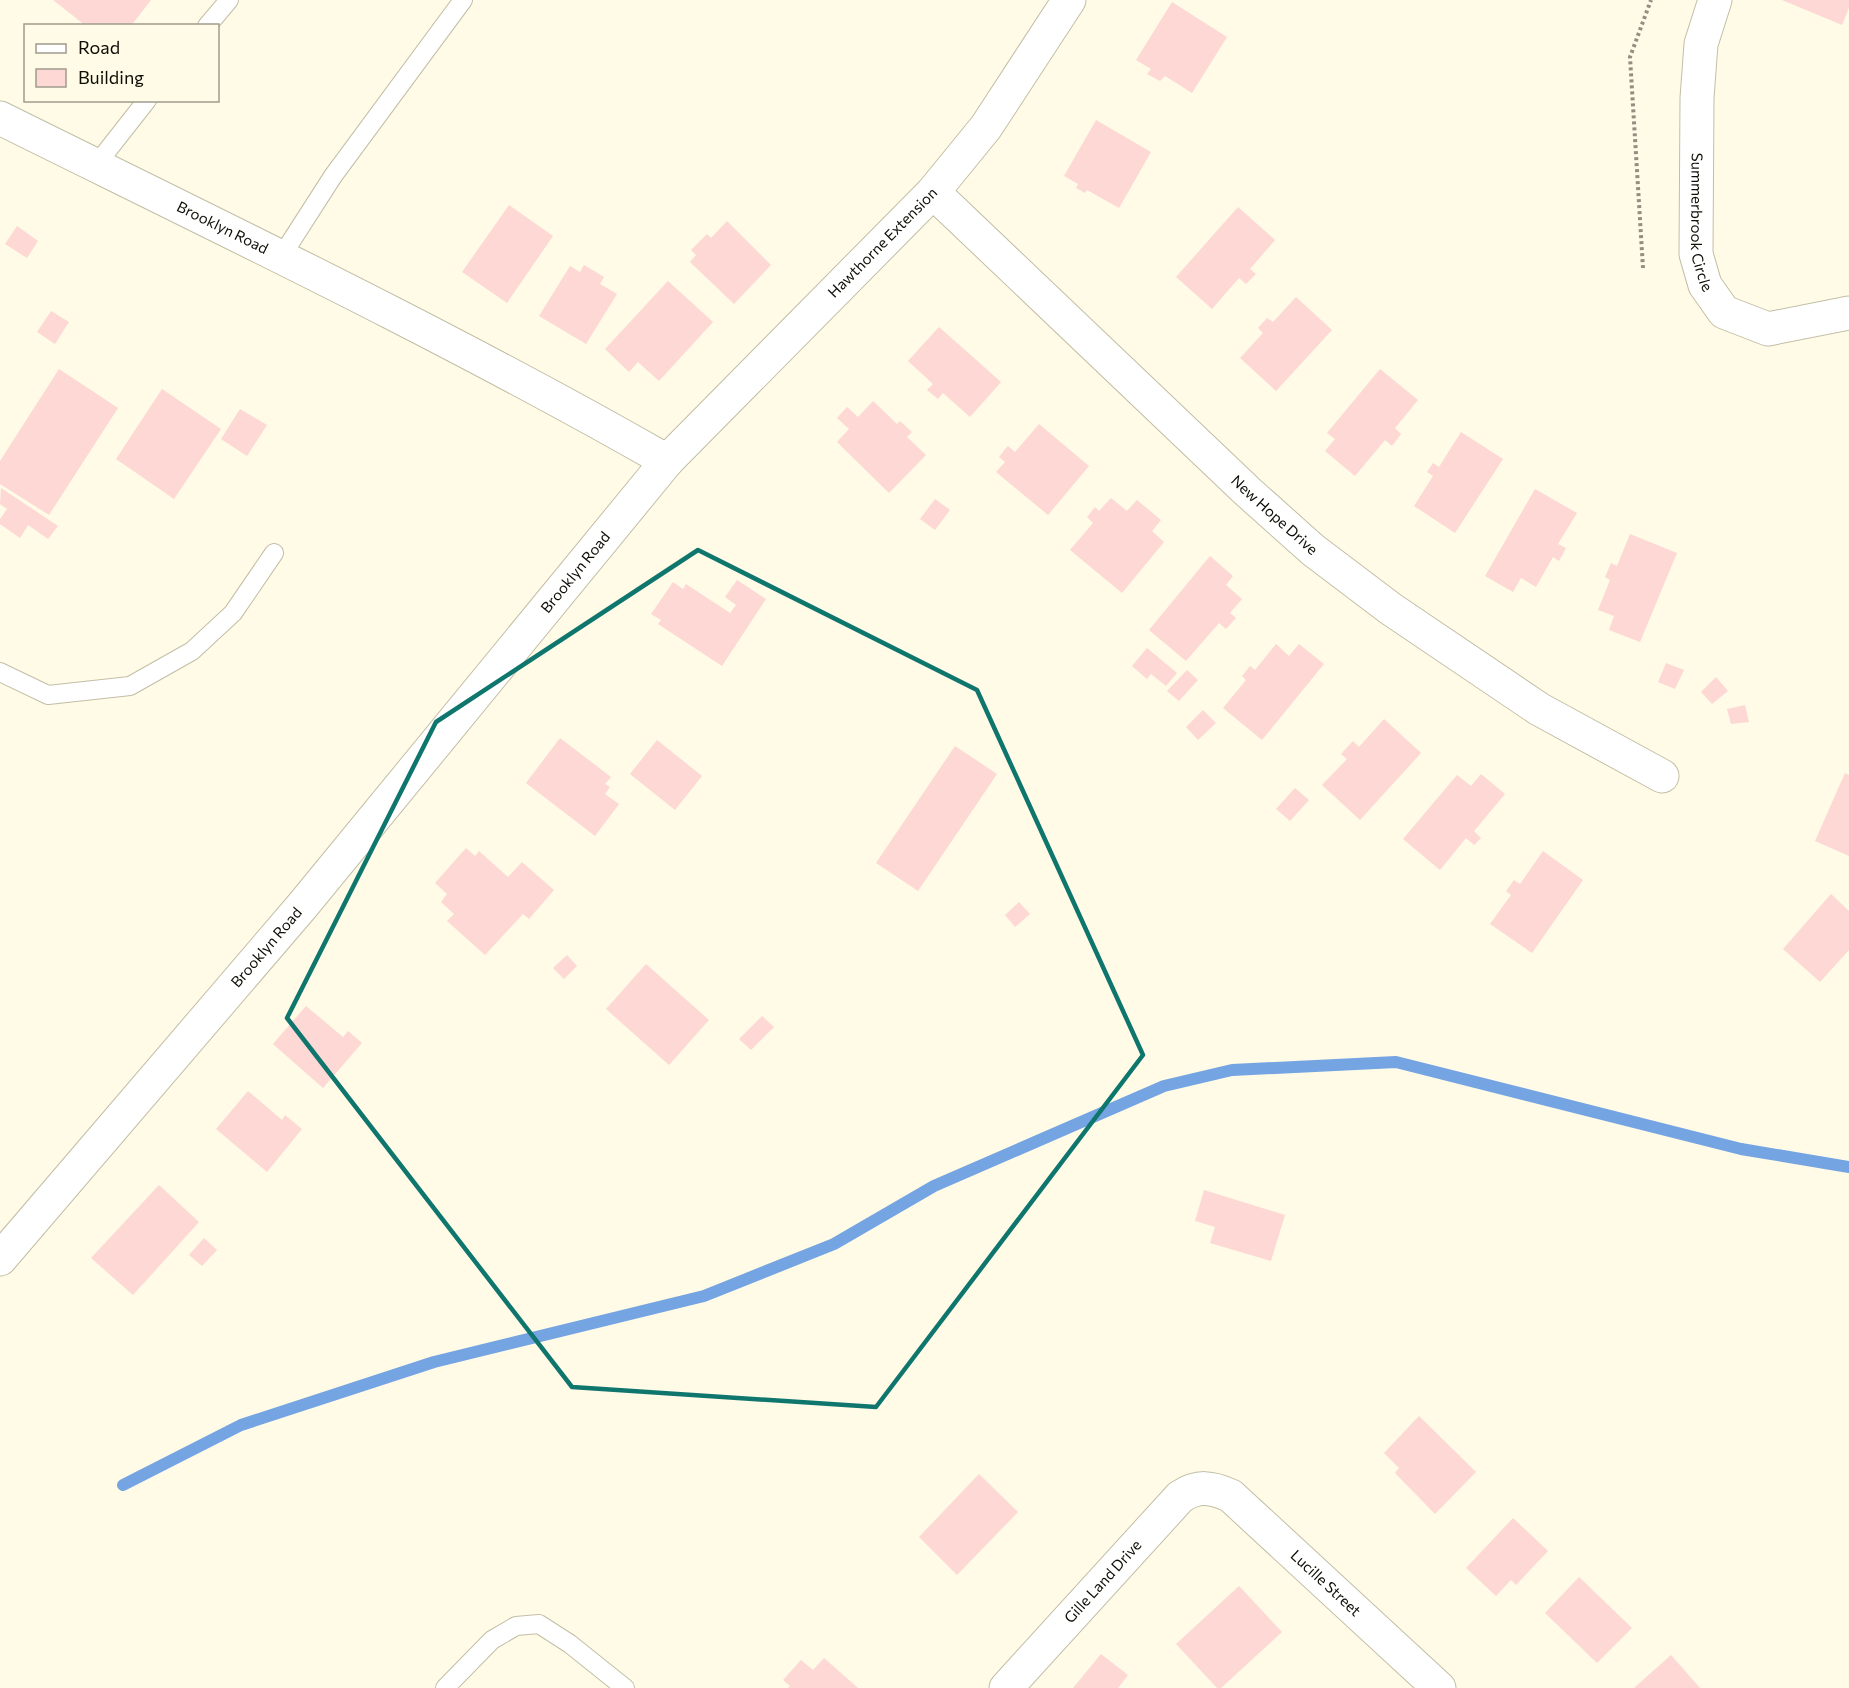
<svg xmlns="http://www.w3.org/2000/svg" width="1849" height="1688" font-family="Commissioner,sans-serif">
  <rect width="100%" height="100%" fill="#fffbe7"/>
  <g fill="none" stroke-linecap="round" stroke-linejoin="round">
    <!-- stream -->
    <path stroke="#74a4e2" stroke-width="12" d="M123,1485L241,1425L434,1362L704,1296L834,1244L934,1186L1164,1086L1232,1070L1396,1062L1741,1149L1849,1167"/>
  </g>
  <!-- building -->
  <g fill="#fdd8d5">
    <path d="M53,0H151L131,26H86Z"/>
    <path d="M1782,0H1849V8L1842,25Z"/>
    <path d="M1172,2L1227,37L1192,93L1165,76L1160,81L1147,74L1151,69L1136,60Z"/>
    <path d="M1096,120L1151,152L1119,208L1087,190L1085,193L1076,188L1078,184L1064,176Z"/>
    <path d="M509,205L553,236L507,303L462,272Z"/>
    <path d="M1238,207L1275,240L1250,269L1256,274L1246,284L1239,278L1212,309L1176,277Z"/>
    <path d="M727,221L771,265L734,304L690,262L696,255L691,250L707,234L711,238Z"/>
    <path d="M17,226L38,241L27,258L5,244Z"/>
    <path d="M584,265L604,277L600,284L617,294L586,344L539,316L570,266L580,272Z"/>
    <path d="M668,281L713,322L659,381L638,362L629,372L605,349Z"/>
    <path d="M1296,297L1332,330L1276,391L1240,358L1263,333L1258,328L1267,318L1273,322Z"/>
    <path d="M51,311L69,322L55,344L37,332Z"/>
    <path d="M939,327L1001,382L970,417L943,393L938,399L927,390L933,384L908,361Z"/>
    <path d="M59,369L118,408L49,515L0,484V461Z"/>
    <path d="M1380,369L1418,400L1395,428L1401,434L1392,446L1385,440L1355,476L1325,451L1335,439L1327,433Z"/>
    <path d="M162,389L221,429L174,499L116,459Z"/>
    <path d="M873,401L897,424L900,421L912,432L907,437L926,455L889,493L837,442L849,429L837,418L847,407L858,417Z"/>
    <path d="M240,409L267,425L247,456L221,439Z"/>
    <path d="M1039,424L1089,466L1048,515L996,472L1005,462L999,457L1006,448L1008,446L1015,452Z"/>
    <path d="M1461,432L1503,459L1455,533L1414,506L1433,476L1427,472L1433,463L1439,467Z"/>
    <path d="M1,488L58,526L48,539L28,525L20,538L0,524V519L7,509L0,504Z"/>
    <path d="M1535,489L1577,513L1558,544L1566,548L1559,561L1553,557L1536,587L1521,578L1513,592L1485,576Z"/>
    <path d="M1111,498L1127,511L1137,500L1161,520L1152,531L1164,542L1122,593L1070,550L1093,523L1087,517L1095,507L1099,511Z"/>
    <path d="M935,499L950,510L935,530L920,519Z"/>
    <path d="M1630,534L1677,553L1640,642L1609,630L1614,616L1598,610L1610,580L1605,577L1611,563L1617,566Z"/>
    <path d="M1210,556L1233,576L1226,585L1242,599L1230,613L1236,618L1226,629L1219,623L1186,661L1149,630Z"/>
    <path d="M737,580L766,599L722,666L658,624L661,620L651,614L673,582L683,589L686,584L730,613L736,605L725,597Z"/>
    <path d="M1276,644L1289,656L1299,644L1324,664L1262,740L1223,708L1246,680L1242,676L1250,666L1255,670Z"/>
    <path d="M1147,648L1177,673L1166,686L1151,674L1147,679L1132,666Z"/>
    <path d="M1666,663L1684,670L1675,689L1658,682Z"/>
    <path d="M1187,670L1198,680L1179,701L1167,691Z"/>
    <path d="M1716,677L1728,691L1712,704L1701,692Z"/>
    <path d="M1745,705L1749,722L1731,724L1727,709Z"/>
    <path d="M1203,710L1216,723L1198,740L1186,727Z"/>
    <path d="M1384,719L1421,753L1360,820L1322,785L1347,759L1341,754L1353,741L1359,747Z"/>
    <path d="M560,738L611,777L605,784L610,787L605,794L619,804L595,836L526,783Z"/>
    <path d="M657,740L702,776L675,810L630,774Z"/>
    <path d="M955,746L997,774L918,891L876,863Z"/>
    <path d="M1845,773L1849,775V856L1815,841Z"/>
    <path d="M1481,774L1505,794L1474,831L1481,838L1474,845L1466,838L1440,870L1403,839L1457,775L1471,786Z"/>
    <path d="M1295,788L1309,800L1290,821L1276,809Z"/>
    <path d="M466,848L475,856L479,851L508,877L522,862L554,890L529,919L523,914L485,955L447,921L454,914L441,902L447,894L435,883Z"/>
    <path d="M1543,851L1583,880L1532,953L1490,924L1511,895L1506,891L1514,880L1520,884Z"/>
    <path d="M1831,894L1849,911V950L1820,982L1783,949Z"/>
    <path d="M1019,902L1030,914L1015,927L1005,915Z"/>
    <path d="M567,955L577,966L564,979L553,968Z"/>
    <path d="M646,964L709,1020L669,1065L606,1009Z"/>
    <path d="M306,1006L343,1037L348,1031L362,1043L323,1088L273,1044Z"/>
    <path d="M762,1016L774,1027L751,1050L739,1039Z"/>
    <path d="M248,1091L282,1120L285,1115L302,1129L267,1172L216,1129Z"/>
    <path d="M159,1185L199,1222L133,1295L91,1258Z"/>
    <path d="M1204,1190L1285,1215L1271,1261L1210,1243L1215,1227L1195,1221Z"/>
    <path d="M204,1238L217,1250L202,1266L189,1255Z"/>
    <path d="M1419,1416L1476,1472L1435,1514L1395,1473L1399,1468L1384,1453Z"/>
    <path d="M979,1474L1018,1512L957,1575L919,1537Z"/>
    <path d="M1513,1518L1548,1551L1516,1585L1511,1580L1496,1596L1466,1568Z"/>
    <path d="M1579,1577L1632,1628L1597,1663L1545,1613Z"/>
    <path d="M1239,1586L1282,1632L1221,1688H1217L1176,1644Z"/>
    <path d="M1101,1654L1128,1675L1118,1688H1073Z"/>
    <path d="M1671,1655L1700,1688H1634Z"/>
    <path d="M824,1658L858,1688H788L790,1686L783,1680L801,1660L813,1670Z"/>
  </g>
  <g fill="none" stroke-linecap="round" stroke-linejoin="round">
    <!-- lane casing -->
    <g stroke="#c2bea6" stroke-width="20">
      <g id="lane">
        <path d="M207,26L229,0"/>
        <path d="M96,165L147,100"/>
        <path d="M281,257L333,176L463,0"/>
        <path d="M0,672L48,695L130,686L192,651L233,613L274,553"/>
        <path d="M445,1688L492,1640L516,1626L539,1624L570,1644L625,1688"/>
      </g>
    </g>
    <!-- street casing -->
    <g stroke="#c2bea6" stroke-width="35">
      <g id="street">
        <path id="s1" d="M1715,0L1701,44L1697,98L1696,254L1705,285L1724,312L1768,329L1849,313"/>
        <path id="s2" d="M0,118C224,229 450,337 667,461"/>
        <path id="s3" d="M933,192L1247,491L1313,550L1391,609L1539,709L1662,776"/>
        <path id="s4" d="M0,1259L303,905L667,461L933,192L986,127L1069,0"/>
        <path id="s5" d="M1006,1688L1180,1497C1198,1485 1212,1487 1231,1496L1439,1688"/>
      </g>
    </g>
    <!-- path -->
    <path stroke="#928f81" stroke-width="4" stroke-dasharray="3 3" stroke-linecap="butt" d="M1643,268L1630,57L1651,0"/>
    <!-- lane -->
    <use href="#lane" stroke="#fff" stroke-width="18"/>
    <!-- street -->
    <use href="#street" stroke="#fff" stroke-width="33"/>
  </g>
  <!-- marked area -->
  <path fill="none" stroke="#0f766e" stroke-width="4.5" stroke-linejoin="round" d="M698,550L977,690L1143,1055L876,1407L572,1387L287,1018L436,722Z"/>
  <g text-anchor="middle" stroke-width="4.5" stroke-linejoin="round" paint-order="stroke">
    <!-- street labels -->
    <g font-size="15" fill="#0e0d05" stroke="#fffbe7">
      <text dy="5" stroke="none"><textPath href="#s1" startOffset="225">Summerbrook Circle</textPath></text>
      <text dy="5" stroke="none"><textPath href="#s2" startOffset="248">Brooklyn Road</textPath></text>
      <text dy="5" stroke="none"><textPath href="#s4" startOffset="1347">Hawthorne Extension</textPath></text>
      <text dy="5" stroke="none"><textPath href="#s3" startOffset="470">New Hope Drive</textPath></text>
      <text dy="5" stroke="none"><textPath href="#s4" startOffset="896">Brooklyn Road</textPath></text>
      <text dy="5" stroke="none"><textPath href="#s4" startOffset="410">Brooklyn Road</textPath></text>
      <text dy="5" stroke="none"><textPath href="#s5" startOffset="144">Gille Land Drive</textPath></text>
      <text dy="5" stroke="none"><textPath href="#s5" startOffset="441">Lucille Street</textPath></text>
    </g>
  </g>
  <!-- legend -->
  <rect x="24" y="24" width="195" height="78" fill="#fffbe7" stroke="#9f9c8d" stroke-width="1.5"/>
  <rect x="36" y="44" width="30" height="9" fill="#ffffff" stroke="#9f9c8d" stroke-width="1.5"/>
  <text x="78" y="54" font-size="18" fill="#0e0d05">Road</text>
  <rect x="36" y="69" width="30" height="18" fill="#fdd8d5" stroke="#9f9c8d" stroke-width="1.5"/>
  <text x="78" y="84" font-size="18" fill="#0e0d05">Building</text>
</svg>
